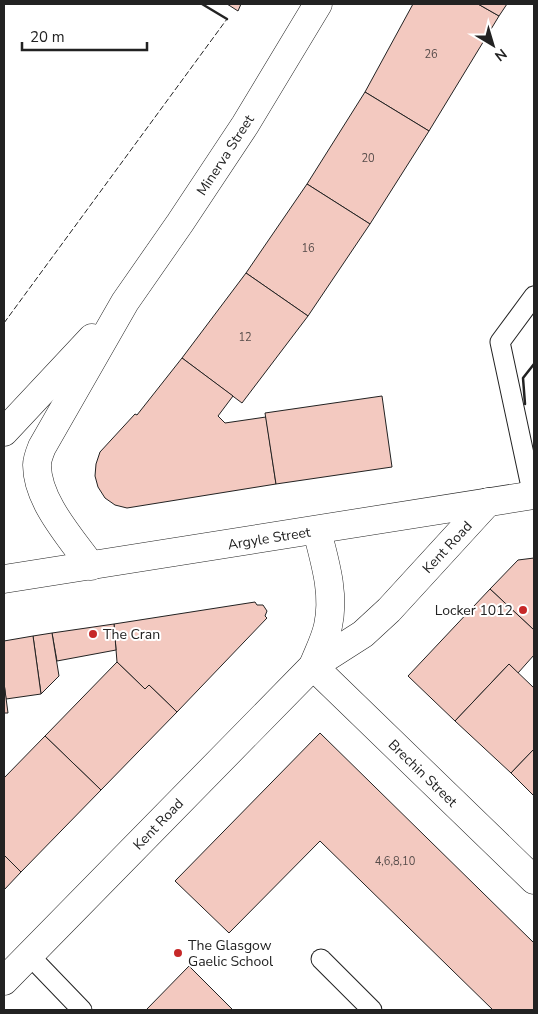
<svg xmlns="http://www.w3.org/2000/svg" width="538" height="1014" font-family="'Nunito Sans',sans-serif">
  <rect width="100%" height="100%" fill="#fff"/>
  <!-- building -->
  <g fill="#f3c9c0" stroke="#222">
    <path d="M227,4H241L238,11Z"/>
    <path d="M413,4H478L499,16L429,131L365,92Z"/>
    <path d="M478,4H507L499,16Z"/>
    <path d="M365,92L429,131L370,224L307,184Z"/>
    <path d="M307,184L370,224L308,316L246,273Z"/>
    <path d="M246,273L308,316L242,403L182,358Z"/>
    <path d="M182,358L233,396L218,416L225,423L266,417L276,484L127,508L115,505L105,498L98,487L95,476L96,464L100,452L135,414L137,415Z"/>
    <path d="M382,396L392,467L276,484L265,413Z"/>
    <path d="M534,558V630L490,589L518,560Z"/>
    <path d="M490,589L534,630V655L518,673L509,664L455,721L408,676Z"/>
    <path d="M255,602L257,605H263L267,611L265,616L267,618L177,712L149,685L145,689L117,662L114,624Z"/>
    <path d="M114,624L116,650L57,661L52,633Z"/>
    <path d="M52,633L59,676L41,694L33,636Z"/>
    <path d="M33,636L41,694L6,699L4,683V641Z"/>
    <path d="M117,662L145,689L149,685L177,712L101,790L45,736Z"/>
    <path d="M509,664L534,688V749L511,773L455,721Z"/>
    <path d="M4,683L8,713H4Z"/>
    <path d="M320,733L534,943V1010H493L320,841L229,933L175,881Z"/>
    <path d="M45,736L101,790L21,872L4,855V778Z"/>
    <path d="M534,749V796L511,773Z"/>
    <path d="M4,855L21,872L4,890Z"/>
    <path d="M189,966L233,1010H146Z"/>
  </g>
  <g fill="none" stroke-linecap="round" stroke-linejoin="round">
    <!-- service casing -->
    <g stroke="#222" stroke-width="21">
      <g id="service">
        <path d="M533,496L500,342L534,296"/>
        <path d="M29,955L82,1010"/>
        <path d="M321,959L372,1010"/>
      </g>
    </g>
    <!-- minor casing -->
    <g stroke="#222" stroke-width="29">
      <g id="minor">
        <path d="M4,432L92,338"/>
        <path d="M91,566C71,538 37,501 37,465C37,459 40,452 42,447L125,302L180,223L245,125L318,4"/>
        <path d="M313,666L534,880"/>
        <path d="M313,666C318,653 325,640 328,626C335,594 325,562 317,531"/>
        <path d="M4,981L313,666L363,634L389,610L488,502"/>
      </g>
    </g>
    <!-- tertiary casing -->
    <g stroke="#222" stroke-width="29">
      <path id="tertiary" d="M4,579L534,495"/>
    </g>
    <!-- service -->
    <use href="#service" stroke="#fff" stroke-width="19"/>
    <!-- minor -->
    <use href="#minor" stroke="#fff" stroke-width="28"/>
    <!-- tertiary -->
    <use href="#tertiary" stroke="#fff" stroke-width="28"/>
    <!-- fence -->
    <path stroke="#222" stroke-width="1" stroke-dasharray="6 2.5" stroke-linecap="butt" d="M4,323L227,19"/>
    <!-- wall -->
    <g stroke="#222" stroke-width="2.5">
      <path d="M202,4L227,19"/>
      <path d="M525,404L523,378L534,364"/>
    </g>
  </g>
  <!-- markers -->
  <g fill="#c62828" stroke="#fff" stroke-width="2">
    <circle cx="523" cy="610" r="5"/>
    <circle cx="93" cy="634" r="5"/>
    <circle cx="178" cy="953" r="5"/>
  </g>
  <g text-anchor="middle" stroke-width="4" stroke-linejoin="round" paint-order="stroke">
    <!-- number labels -->
    <g font-size="11" fill="#564c4a">
      <text x="431" y="58">26</text>
      <text x="368" y="162">20</text>
      <text x="308" y="252">16</text>
      <text x="245" y="341">12</text>
      <text x="395" y="865">4,6,8,10</text>
    </g>
    <!-- street labels -->
    <g font-size="14" fill="#222" stroke="#fff">
      <text transform="translate(225 155) rotate(-57)" y="5">Minerva Street</text>
      <text transform="translate(269 538) rotate(-9)" y="5">Argyle Street</text>
      <text transform="translate(447 547) rotate(-47)" y="5">Kent Road</text>
      <text transform="translate(423 773) rotate(44)" y="5">Brechin Street</text>
      <text transform="translate(158 824) rotate(-46)" y="5">Kent Road</text>
    </g>
    <!-- poi labels -->
    <g font-size="14" fill="#222" stroke="#fff" text-anchor="start">
      <text x="513" y="615" text-anchor="end">Locker 1012</text>
      <text x="103" y="639">The Cran</text>
      <text x="188" y="950">The Glasgow<tspan x="188" dy="16">Gaelic School</tspan></text>
    </g>
  </g>
  <!-- border -->
  <rect width="538" height="1014" fill="none" stroke="#222222" stroke-width="10"/>
  <!-- north arrow -->
  <g transform="translate(493 45) rotate(142)" stroke="#ffffff" stroke-width="4" paint-order="stroke">
  <path d="M0-4L9 19L0 12L-9 19Z" fill="#222222"/>
  <text y="-8" font-size="14" font-weight="bold" text-anchor="middle" fill="#222222">N</text>
  </g>
  <!-- scale -->
  <path d="M22 42v8h125v-8" fill="none" stroke="#222222" stroke-width="2.5"/>
  <text x="30" y="42" font-size="15" fill="#222222" stroke="#ffffff" stroke-width="4" paint-order="stroke">20 m</text>
</svg>
